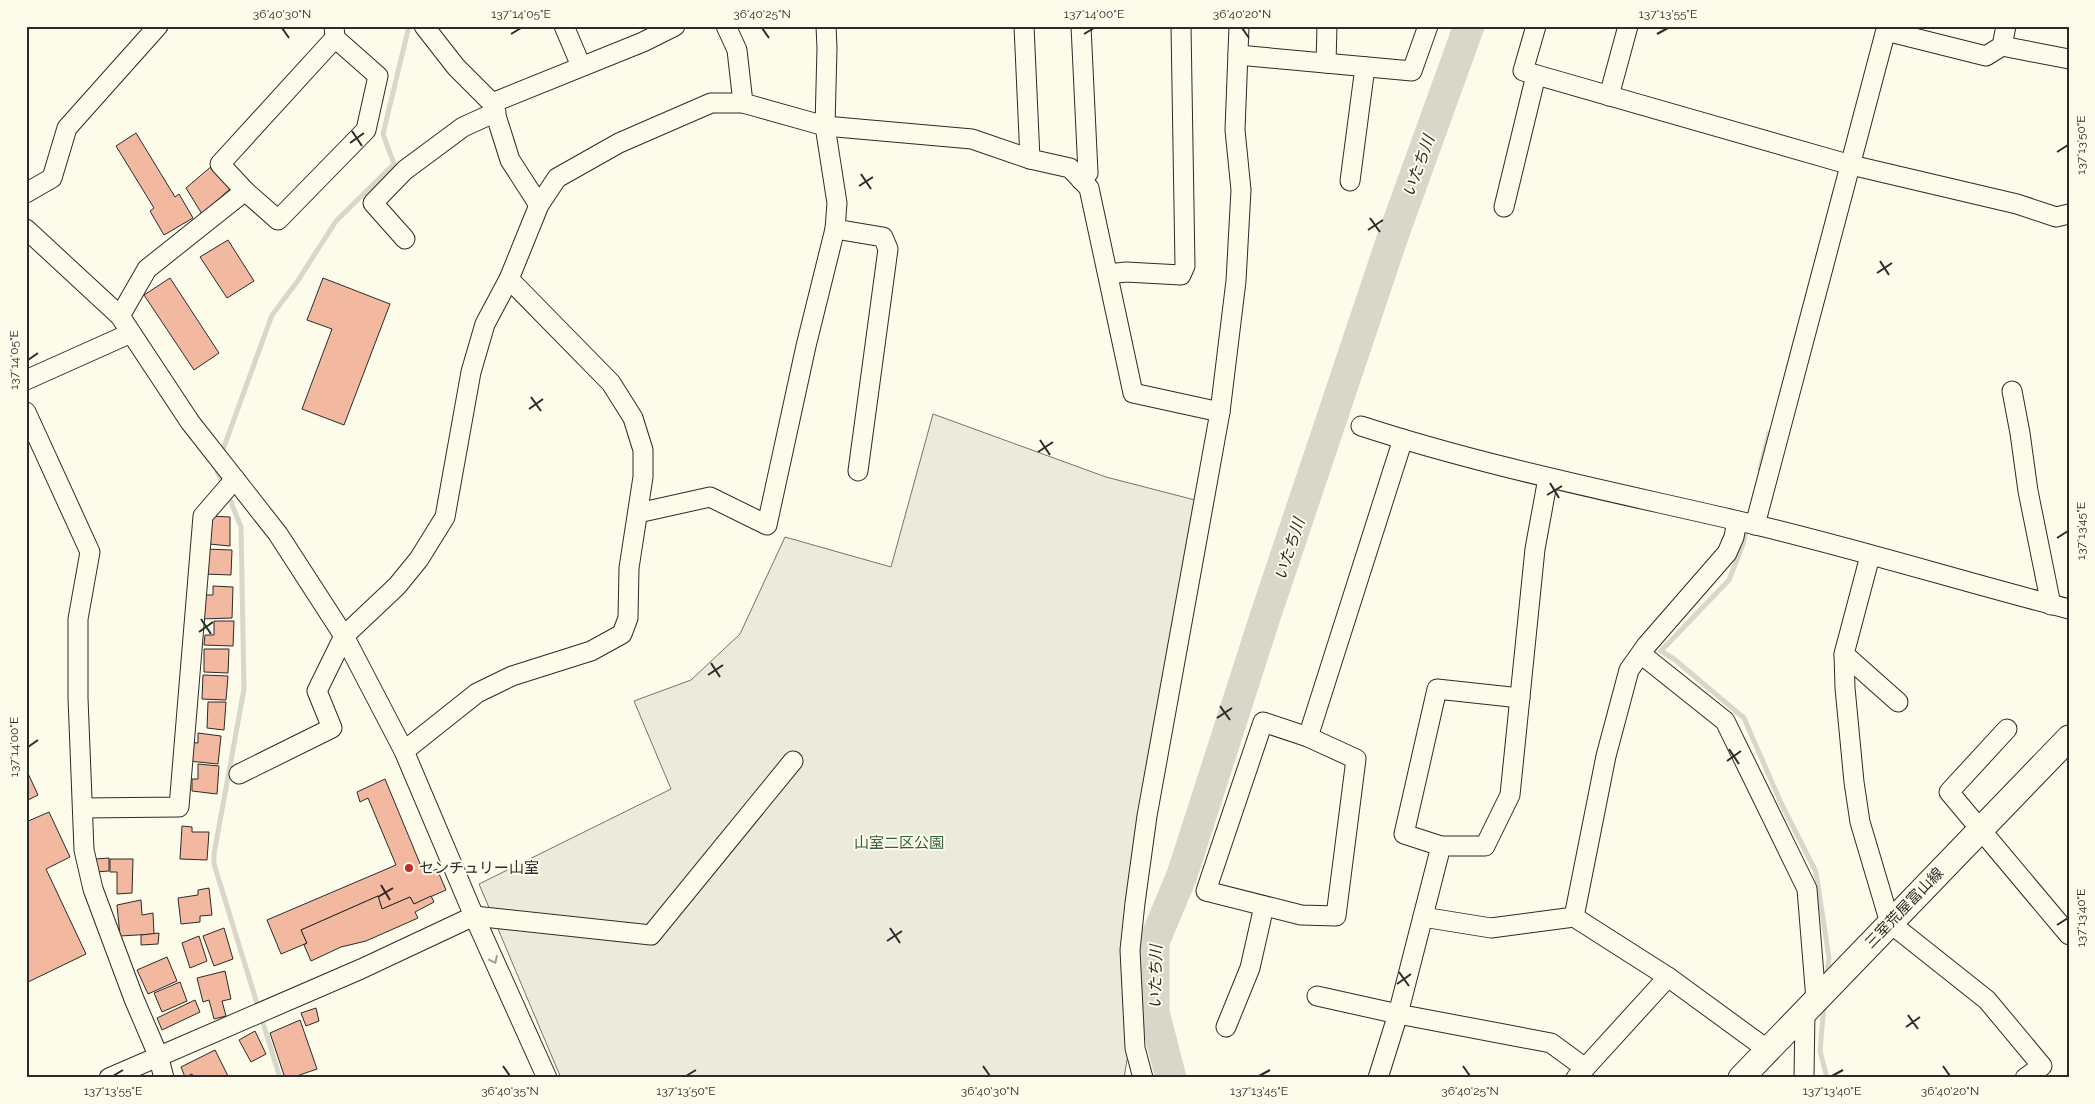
<svg xmlns="http://www.w3.org/2000/svg" width="2095" height="1104" font-family="Raleway,'Noto Sans JP',sans-serif">
  <rect width="100%" height="100%" fill="#fdfbea"/>
  <!-- green -->
  <path fill="#ecebdb" stroke="#74746e" d="M933,414L1106,477L1195,500L1138,816L1128,1054L1124,1078H561L479,884L671,789L634,701L691,680L740,634L785,537L891,567Z"/>
  <g fill="none" stroke-linecap="round" stroke-linejoin="round">
    <!-- stream -->
    <g stroke="#d8d7c9" stroke-width="5">
      <path d="M221,455L272,315L297,282L336,221L394,164L383,134L409,26"/>
      <path d="M218,466L217,471L223,485"/>
      <path d="M1760,469L1769,433"/>
      <path d="M228,495L241,527L244,689L214,854V864L280,1078"/>
      <path d="M1747,526L1743,544L1729,580L1661,651L1674,659L1744,718L1781,803L1816,872L1829,958L1827,975"/>
      <path d="M1824,1005L1820,1051L1827,1078"/>
    </g>
    <!-- river -->
    <path stroke="#d8d7c9" stroke-width="31" d="M1171,1078L1154,1012V942L1182,875L1265,617L1393,236L1469,26"/>
  </g>
  <!-- building -->
  <g fill="#f2b8a0" stroke="#2b2b2b">
    <path d="M136,133L175,197L179,194L193,218L164,235L150,211L154,208L116,146Z"/>
    <path d="M213,165L231,188L202,214L186,188Z"/>
    <path d="M228,240L254,281L227,298L200,257Z"/>
    <path d="M170,278L219,353L194,370L144,295Z"/>
    <path d="M323,278L390,304L344,425L302,409L332,329L307,320Z"/>
    <path d="M209,516L230,517V546L209,544Z"/>
    <path d="M205,549L232,550L231,575L205,574Z"/>
    <path d="M213,586L233,587L232,618L200,619L201,595H213Z"/>
    <path d="M214,621H234L233,646L204,645L205,635H214Z"/>
    <path d="M204,649H229L228,673L204,672Z"/>
    <path d="M203,675L228,676L226,700L202,699Z"/>
    <path d="M208,702H226L224,730L207,728Z"/>
    <path d="M198,733L221,736L218,764L189,761V742L198,743Z"/>
    <path d="M198,764L219,766L217,794L192,791V779H198Z"/>
    <path d="M26,769L38,795L26,801Z"/>
    <path d="M385,779L421,866L427,864L430,872L437,869L446,890L414,904L410,897L382,909L378,896L301,930L307,943L281,954L267,920L396,865L368,798L360,802L357,792Z"/>
    <path d="M49,812L70,857L46,869L86,954L26,983V822Z"/>
    <path d="M182,826L192,827V832H209L207,860L180,859Z"/>
    <path d="M109,858V871L96,872L95,859Z"/>
    <path d="M110,859H133L132,893L117,894V872H110Z"/>
    <path d="M209,888L212,915L200,916V922L181,924L178,898L198,895V890Z"/>
    <path d="M378,896L382,909L410,897L414,904L431,896L434,902L415,912L418,918L366,941L341,947L311,961L304,945L307,943L301,930Z"/>
    <path d="M141,900L142,915L153,913L154,934L120,936L117,905Z"/>
    <path d="M224,928L233,959L214,966L203,936Z"/>
    <path d="M159,933L158,944L141,945V935Z"/>
    <path d="M199,936L207,961L190,968L182,943Z"/>
    <path d="M167,957L177,981L148,994L137,970Z"/>
    <path d="M225,971L231,999L222,1001L226,1016L214,1019L209,1000L203,1002L197,978Z"/>
    <path d="M180,982L187,1001L162,1012L154,993Z"/>
    <path d="M195,1000L200,1012L162,1030L157,1018Z"/>
    <path d="M316,1008L319,1021L306,1026L301,1013Z"/>
    <path d="M300,1020L317,1069L291,1078H285L270,1033Z"/>
    <path d="M255,1031L266,1054L251,1062L239,1040Z"/>
    <path d="M215,1050L229,1078H194L192,1074L185,1077L181,1067Z"/>
  </g>
  <g fill="none" stroke-linecap="round" stroke-linejoin="round">
    <!-- minor casing -->
    <g stroke="#2b2b2b" stroke-width="21">
      <g id="minor">
        <path d="M424,26L456,67L492,103L510,160L539,205"/>
        <path d="M564,26L581,66"/>
        <path d="M726,26L737,50L743,103"/>
        <path d="M826,26L827,48L825,126L837,203L835,229L883,237L888,249L858,471"/>
        <path d="M1024,26L1030,159"/>
        <path d="M1081,26L1088,173L1081,180"/>
        <path d="M1536,26L1523,71L1851,165L2017,204L2056,217L2069,214"/>
        <path d="M1886,31L1986,56L2002,46L2006,26"/>
        <path d="M2002,46L2069,59"/>
        <path d="M1238,55L1412,71L1428,26"/>
        <path d="M1326,63L1327,26"/>
        <path d="M1609,96L1628,26"/>
        <path d="M492,103L643,42L675,26"/>
        <path d="M1350,181L1365,67"/>
        <path d="M245,191L220,164L335,38"/>
        <path d="M26,193L52,178L67,128L158,26"/>
        <path d="M1504,207L1536,75"/>
        <path d="M26,229L120,316L190,422L278,534L344,636L404,751L474,916L547,1078"/>
        <path d="M405,239L373,203L405,170L463,127L496,112"/>
        <path d="M1108,274L1126,272L1181,275L1185,266L1181,26"/>
        <path d="M120,316L147,269L245,191L278,220L366,130L378,76L335,38L334,26"/>
        <path d="M26,380L131,333"/>
        <path d="M2012,391L2020,433L2028,491L2051,605"/>
        <path d="M26,412L90,552L78,619V698L84,850L93,889L134,999L158,1055L164,1078"/>
        <path d="M1361,426C1490,468 1624,494 1756,525C1861,550 1964,582 2069,609"/>
        <path d="M638,513L710,497L767,525L806,346L835,229"/>
        <path d="M1755,525L1887,26"/>
        <path d="M1870,556L1844,654L1898,702"/>
        <path d="M1641,654L1725,721L1807,889L1816,1000"/>
        <path d="M1844,654L1845,688L1854,782L1860,822L1890,923L1987,1000L2042,1066L2025,1078"/>
        <path d="M1263,722L1308,737L1356,759L1336,916L1301,915L1206,891Z"/>
        <path d="M2007,729L1949,792L2069,935"/>
        <path d="M1308,737L1403,439"/>
        <path d="M404,751L477,693L512,676L591,651L622,634L628,618L629,568L643,477V450L633,418L611,383L509,279"/>
        <path d="M239,774L332,728L317,691L344,636L397,586L419,559L445,517L471,372L485,324L509,279L539,205L557,178L619,143L711,103H743L825,126L972,139L1030,159L1070,168L1089,188L1133,393L1220,412"/>
        <path d="M83,808L179,807L203,516L235,479"/>
        <path d="M1441,846L1404,834L1437,689L1520,698"/>
        <path d="M1423,917L1491,928L1574,917L1668,977L1768,1050"/>
        <path d="M1574,917L1606,756L1629,670L1646,646L1727,553L1734,537L1737,521"/>
        <path d="M1317,996L1398,1014L1551,1043L1585,1068"/>
        <path d="M1226,1027L1250,968L1264,906"/>
        <path d="M109,1078L361,969L474,916L651,935L793,761"/>
        <path d="M1143,1078L1135,1048L1130,950L1135,903L1147,816L1220,412L1236,281L1241,190L1235,130L1239,26"/>
        <path d="M1378,1078L1398,1014L1441,846H1485L1510,795L1535,549L1548,478"/>
        <path d="M1576,1078L1668,977"/>
        <path d="M1804,1078L1805,1012"/>
      </g>
    </g>
    <!-- major casing -->
    <g stroke="#2b2b2b" stroke-width="27">
      <path id="major" d="M1741,1078L2069,738"/>
    </g>
    <!-- minor -->
    <use href="#minor" stroke="#fdfbea" stroke-width="19"/>
    <!-- major -->
    <use href="#major" stroke="#fdfbea" stroke-width="25"/>
  </g>
  <!-- one-way arrows -->
  <defs><path id="oneway-chevron" d="M-2-3.5L2.5 0L-2 3.5" fill="none" stroke-width="1.6" stroke-linecap="round" stroke-linejoin="round" transform="scale(1.25)"/></defs>
  <use stroke="#9e9d94" href="#oneway-chevron" transform="translate(494 960) rotate(65)"/>
  <!-- ticks -->
  <path fill="none" stroke="#2b2b2b" stroke-width="2" d="M282,28L289,38M762,28L769,38M1242,28L1249,38M511,34L521,28M1084,34L1094,28M1657,34L1668,28M352,131L362,146M350,143L364,133M2057,152L2068,145M861,174L871,189M859,186L873,177M1370,218L1380,232M1368,230L1383,220M1880,261L1889,275M1877,273L1892,263M28,360L38,353M531,397L541,411M529,409L543,399M1040,440L1050,455M1038,452L1053,442M1550,483L1559,498M1547,495L1562,486M2057,538L2068,531M201,619L211,634M199,632L213,622M711,663L720,677M708,675L723,665M1220,706L1230,720M1217,718L1232,708M28,747L38,740M1729,749L1739,764M1727,761L1741,751M381,885L390,900M378,897L393,888M2057,925L2068,918M890,928L900,943M887,941L902,931M1399,972L1409,986M1397,984L1411,974M1908,1015L1918,1029M1906,1027L1920,1017M503,1066L510,1076M983,1066L990,1076M1463,1066L1470,1076M1943,1066L1950,1076M113,1076L123,1070M686,1076L696,1070M1259,1076L1270,1070M1832,1076L1843,1070"/>
  <!-- markers -->
  <circle fill="#c62828" stroke="#fdfbea" stroke-width="2" cx="409" cy="868" r="5"/>
  <g text-anchor="middle" stroke-width="4" stroke-linejoin="round" paint-order="stroke">
    <!-- park labels -->
    <g font-size="15" fill="#34623c" stroke="#fdfbea">
      <text x="899" y="848">山室二区公園</text>
    </g>
    <!-- poi labels -->
    <g font-size="15" fill="#2b2b2b" stroke="#fdfbea" text-anchor="start">
      <text x="419" y="873">センチュリー山室</text>
    </g>
    <!-- street labels -->
    <g font-size="15" fill="#2b2b2b" stroke="#fdfbea">
      <text transform="translate(1904 908) rotate(-46)" y="5">三室荒屋富山線</text>
    </g>
    <!-- water labels -->
    <g font-size="16" font-style="italic" fill="#2b2b2b" stroke="#fdfbea">
      <text transform="translate(1418 166) rotate(-70)" y="6">いたち川</text>
      <text transform="translate(1289 549) rotate(-72)" y="6">いたち川</text>
      <text transform="translate(1155 977) rotate(-89)" y="6">いたち川</text>
    </g>
  </g>
  <!-- border -->
  <rect width="2095" height="1104" fill="none" stroke="#fdfbea" stroke-width="55"/>
  <rect x="28" y="28" width="2040" height="1048" fill="none" stroke="#2b2b2b" stroke-width="2"/>
  <g font-size="12" text-anchor="middle" fill="#2b2b2b">
    <text x="282" y="18">36°40'30"N</text>
    <text x="521" y="18">137°14'05"E</text>
    <text x="762" y="18">36°40'25"N</text>
    <text x="1094" y="18">137°14'00"E</text>
    <text x="1242" y="18">36°40'20"N</text>
    <text x="1668" y="18">137°13'55"E</text>
    <text transform="translate(2081 145) rotate(-90)" y="4">137°13'50"E</text>
    <text transform="translate(14 360) rotate(-90)" y="4">137°14'05"E</text>
    <text transform="translate(2081 531) rotate(-90)" y="4">137°13'45"E</text>
    <text transform="translate(14 747) rotate(-90)" y="4">137°14'00"E</text>
    <text transform="translate(2081 918) rotate(-90)" y="4">137°13'40"E</text>
    <text x="113" y="1095">137°13'55"E</text>
    <text x="510" y="1095">36°40'35"N</text>
    <text x="686" y="1095">137°13'50"E</text>
    <text x="990" y="1095">36°40'30"N</text>
    <text x="1259" y="1095">137°13'45"E</text>
    <text x="1470" y="1095">36°40'25"N</text>
    <text x="1832" y="1095">137°13'40"E</text>
    <text x="1950" y="1095">36°40'20"N</text>
  </g>
</svg>
